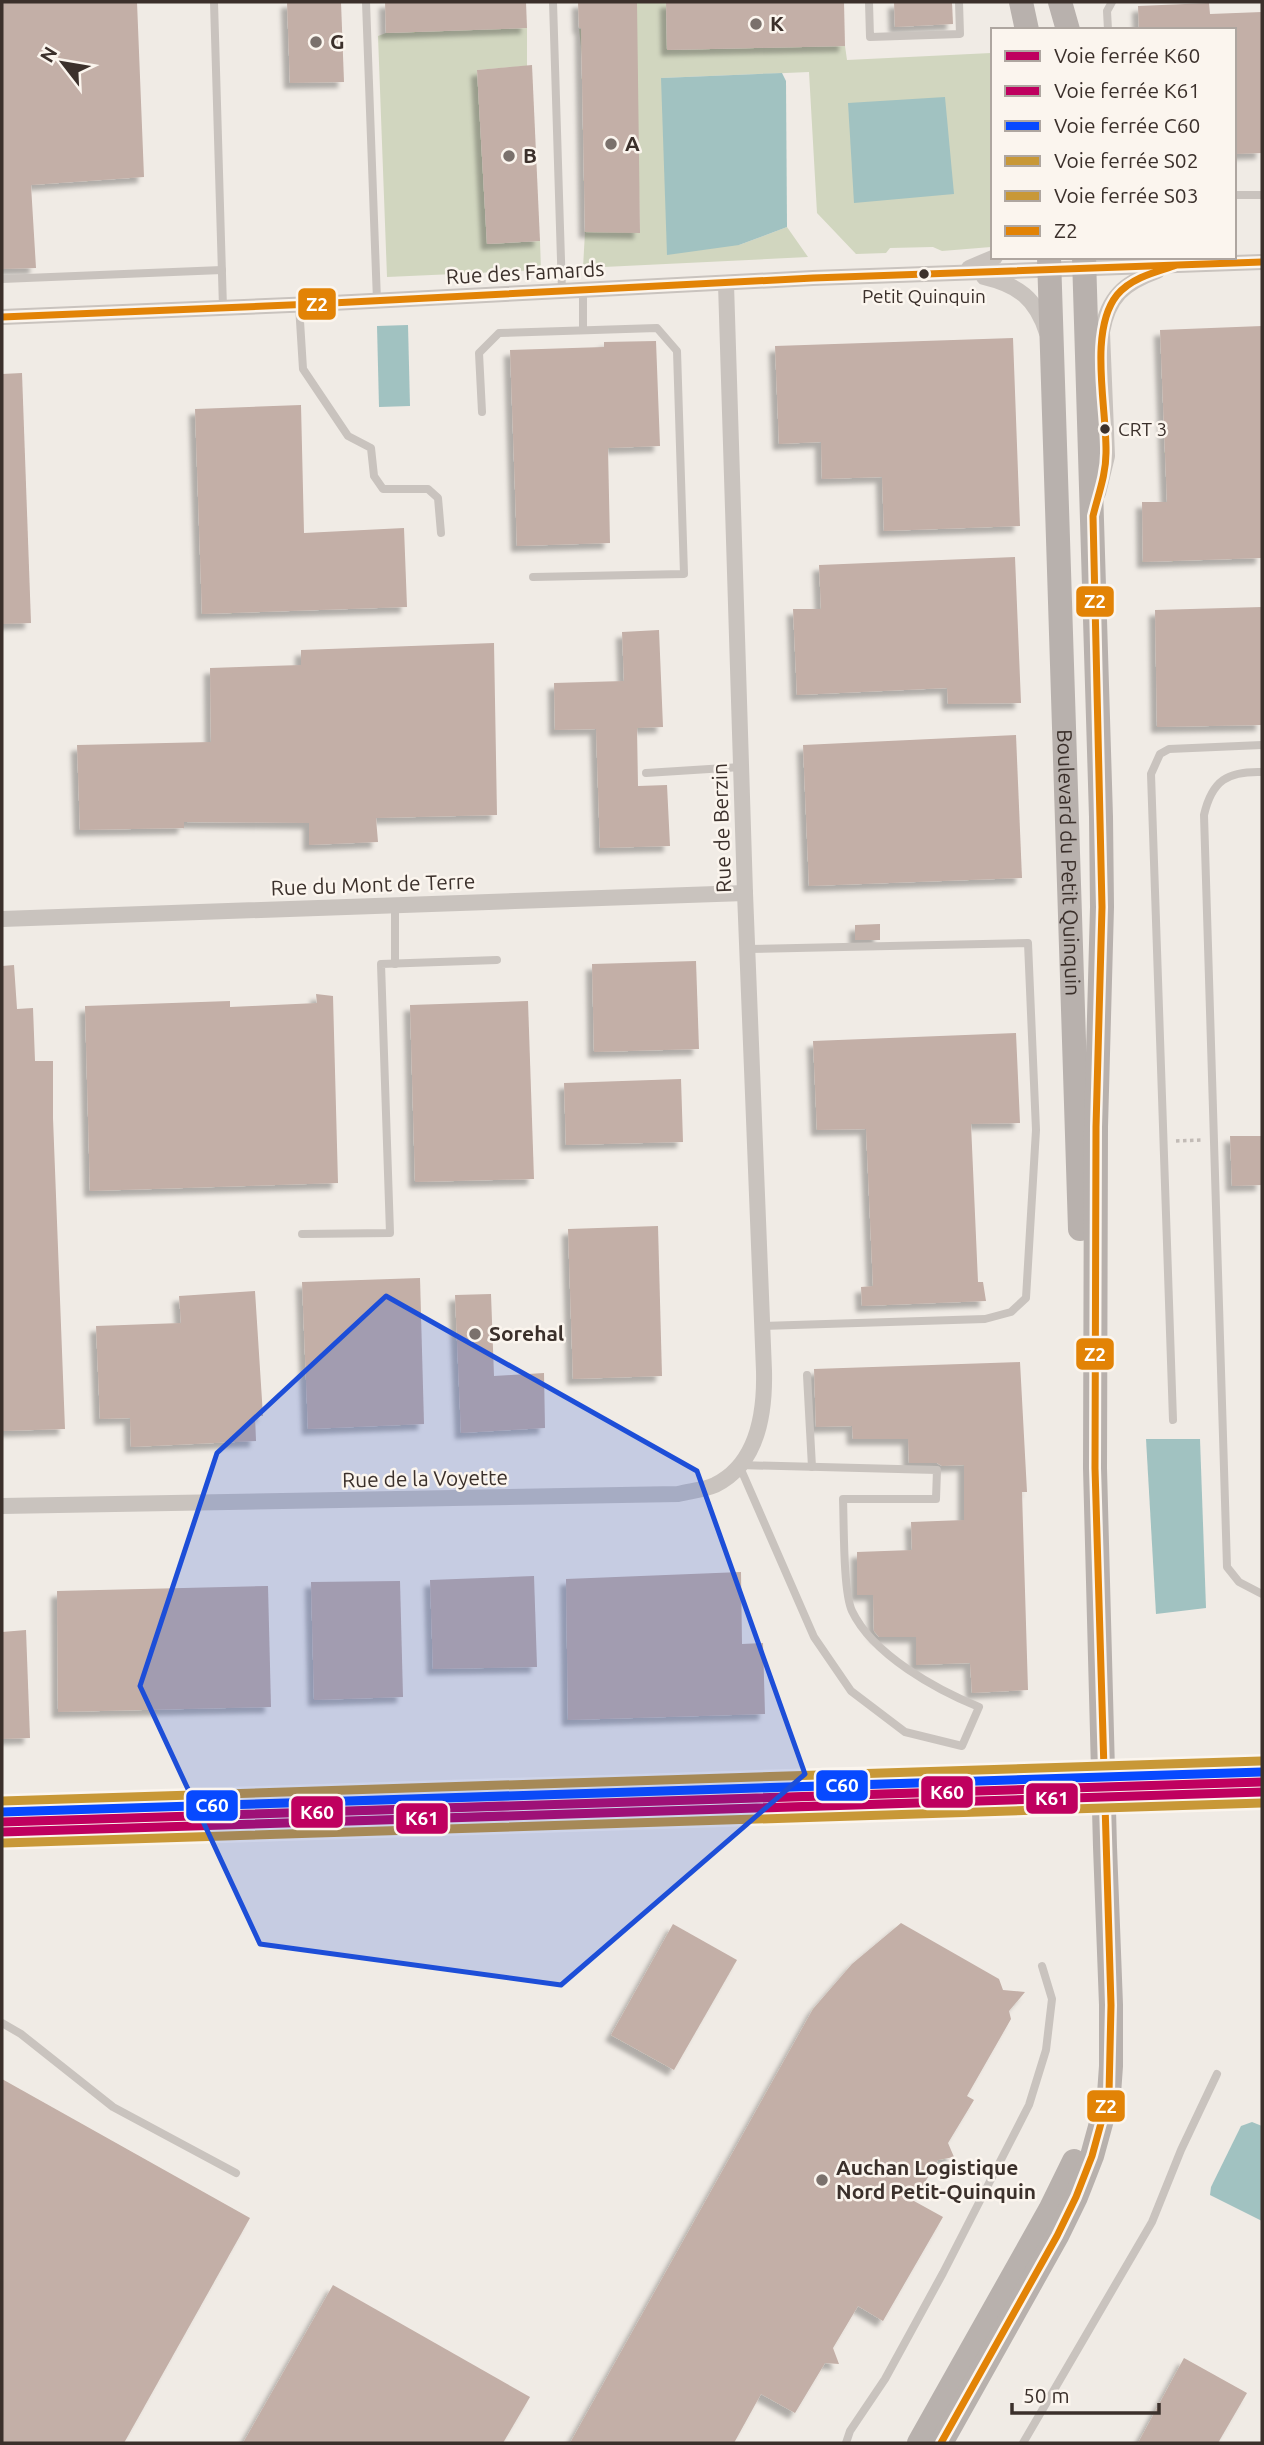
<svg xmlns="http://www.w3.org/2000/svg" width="1264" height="2445" font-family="Ubuntu,sans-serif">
  <defs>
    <filter id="shadow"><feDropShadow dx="-6" dy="6" stdDeviation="2" flood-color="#0004"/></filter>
  </defs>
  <rect width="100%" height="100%" fill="#f0ebe5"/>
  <!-- green -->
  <g fill="#d1d6bf">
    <path d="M637,2H666L667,50L845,46L847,60L991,53V247L942,251L933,247L890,248L886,253L856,254L817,213L809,72L661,78L739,245L787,227L808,257L583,268L585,232H640L636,54L582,56L579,29L637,27Z"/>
    <path d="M527,28V66L477,70L487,244L540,241L541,270L387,277L378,36L386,33Z"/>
  </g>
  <!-- water -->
  <g fill="#a1c2c1">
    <path d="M782,73L786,81L787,227L739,245L667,255L661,78Z"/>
    <path d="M945,97L954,194L854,203L848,103Z"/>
    <path d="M408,325L410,406L379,407L377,326Z"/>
    <path d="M1146,1439H1200L1206,1608L1156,1614Z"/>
    <path d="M1252,2122L1262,2126V2221L1210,2195L1211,2187L1241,2126Z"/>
  </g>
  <!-- building -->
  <g fill="#c3afa7" filter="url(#shadow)">
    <path d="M2,2H137L144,177L31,185L36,268L2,269Z"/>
    <path d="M287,2H341L344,82L290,83Z"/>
    <path d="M385,2H526L527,28L386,33Z"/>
    <path d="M578,2H637L640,233L585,232L581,28H579Z"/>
    <path d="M666,2H844L845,46L667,50Z"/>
    <path d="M894,2H952L953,24L895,27Z"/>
    <path d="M1209,3L1210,14L1262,12V153L1234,154V30H1139L1138,6Z"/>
    <path d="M532,65L540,241L487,244L477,70Z"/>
    <path d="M1262,326V558L1143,562L1142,502H1167L1160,330Z"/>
    <path d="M1013,338L1020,526L884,531L882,477L822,479L821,442L779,444L775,346Z"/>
    <path d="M656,341L660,446L608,448L610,543L517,546L510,350L604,347V342Z"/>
    <path d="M22,373L31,623L2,624V374Z"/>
    <path d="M301,405L304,533L404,528L407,607L202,614L195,409Z"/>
    <path d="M1015,557L1021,703L948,704L947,688L797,695L793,609H821L819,565Z"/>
    <path d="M1262,607V725L1157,727L1155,610Z"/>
    <path d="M659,630L663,727L637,728L638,786L667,785L670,846L600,848L596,729L555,730L554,683L624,681L622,632Z"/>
    <path d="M494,643L497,815L376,818L378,842L309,845V823L184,822V828L80,830L77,745L211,742L210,668L301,665V650Z"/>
    <path d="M1016,735L1022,878L809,886L803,745Z"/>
    <path d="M880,924V940H855V925Z"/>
    <path d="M696,961L699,1049L594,1052L592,964Z"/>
    <path d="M14,965L17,1009L33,1008L35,1061H53V1118L65,1429L2,1431V966Z"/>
    <path d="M316,994L333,996L338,1183L90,1191L85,1006L230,1001V1007L317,1003Z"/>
    <path d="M528,1001L534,1179L415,1182L410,1005Z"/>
    <path d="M1016,1033L1020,1123L971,1124L978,1282H983L986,1301L862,1306L861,1287L873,1286L866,1129L817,1130L813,1041Z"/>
    <path d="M681,1079L683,1142L566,1145L564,1083Z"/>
    <path d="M1230,1136H1262V1185L1232,1186Z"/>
    <path d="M658,1226L662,1376L573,1379L568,1229Z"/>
    <path d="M420,1278L424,1424L308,1429L302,1282Z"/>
    <path d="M255,1291L263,1416L255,1415L256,1441L131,1447L130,1418L100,1419L96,1326L181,1323L179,1296Z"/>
    <path d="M491,1294L494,1376L544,1373L545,1428L461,1433L455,1295Z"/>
    <path d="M1020,1362L1027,1492H1022L1028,1690L972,1693L970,1663L916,1665V1637H879L874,1631L873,1595H857V1552L912,1550L911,1522L964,1520V1465L942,1466L937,1463H909L908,1439H853L852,1426L816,1427L814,1369Z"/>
    <path d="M741,1572L742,1644L763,1643L765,1714L568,1720L566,1579Z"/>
    <path d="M534,1576L537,1667L433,1669L430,1580Z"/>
    <path d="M400,1581L403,1697L314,1700L311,1582Z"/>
    <path d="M268,1586L271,1707L58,1712L57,1591Z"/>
    <path d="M26,1630L30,1738L2,1739V1632Z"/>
    <path d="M901,1923L999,1979L1003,1990L1025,1992L1009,2011L1011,2019L967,2096L974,2100L948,2143L954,2157L938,2160L914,2201L943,2217L883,2321L858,2306L833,2348L839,2364L825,2363L795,2413L761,2394L734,2443H570L813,2009L852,1964Z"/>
    <path d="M673,1924L737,1960L674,2070L611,2035Z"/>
    <path d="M2,2079L250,2218L124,2443H2Z"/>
    <path d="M333,2285L530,2397L503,2443H243Z"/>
    <path d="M1184,2358L1247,2393L1218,2443H1138Z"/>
  </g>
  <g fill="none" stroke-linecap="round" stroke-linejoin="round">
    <!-- path -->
    <path stroke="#c2bbb6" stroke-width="3.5" stroke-dasharray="3.5 3.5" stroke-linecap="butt" d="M1176,1141L1203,1140"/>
    <!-- lane -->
    <g stroke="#c9c3be" stroke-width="8">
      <path d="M214,2L223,308"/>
      <path d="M366,2L377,301"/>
      <path d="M553,2L562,292"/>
      <path d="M869,2L870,37L960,34L959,2"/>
      <path d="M1108,30L1107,11L1112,2"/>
      <path d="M1234,195H1262"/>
      <path d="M2,279L222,270"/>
      <path d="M299,305L303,369L348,436L371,448L374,476L383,489H428L438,498L441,533"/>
      <path d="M583,330V291"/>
      <path d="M482,412L479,353L499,333L657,328L677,351L684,574L533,577"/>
      <path d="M1262,772C1228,771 1212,780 1204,815L1227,1567L1239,1582L1262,1594"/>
      <path d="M646,773L741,767"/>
      <path d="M395,905V964"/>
      <path d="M747,949L1028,943L1036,1130L1026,1298L1011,1312L985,1319L762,1326"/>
      <path d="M302,1234L390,1233L381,964L497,960"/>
      <path d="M807,1375L812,1467"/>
      <path d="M1173,1420L1151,774L1160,754L1169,749L1262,745"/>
      <path d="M739,1465L937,1470L936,1499H843C844,1523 843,1592 852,1611C873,1655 937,1690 979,1707L962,1746L905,1732L851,1691L814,1637Z"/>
      <path d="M2,2023L21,2034L113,2107L236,2173"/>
      <path d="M846,2443L850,2431L885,2379L943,2273L1029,2105L1046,2050L1052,1999L1042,1966"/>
      <path d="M1023,2443L1152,2222L1181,2150L1217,2074"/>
    </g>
    <!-- street -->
    <g stroke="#c9c3be" stroke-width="16">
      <path d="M969,268L995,257"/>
      <path d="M984,277C1018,285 1036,298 1047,333"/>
      <path d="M2,317L313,304L813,278L1262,262"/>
      <path d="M1098,493L1107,456L1102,332C1108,297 1124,283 1157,271"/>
      <path d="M2,919L745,893"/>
      <path d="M2,1506L678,1494C690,1491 704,1490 715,1485C758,1464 765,1413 764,1371L745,893L726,284"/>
    </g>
    <!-- primary -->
    <g stroke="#b8b1ad" stroke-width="24">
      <path d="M1021,2L1027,30"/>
      <path d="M1060,2L1068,30"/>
      <path id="s1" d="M1049,257L1080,1229"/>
      <path d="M919,2443L1050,2210L1074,2161"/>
      <path d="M941,2443L1057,2236L1076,2197L1092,2156L1109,2094L1111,2066V2005L1105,1847L1095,1468L1096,1127L1102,907L1101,817L1084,257"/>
    </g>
    <!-- bus-1 casing -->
    <g stroke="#fbf5ee" stroke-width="12">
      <g id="bus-1">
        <path d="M2,317L313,304L813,278L1262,262"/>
        <path d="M941,2443L1057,2236L1076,2197L1092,2156L1109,2094L1111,2005L1095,1468L1096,1127L1102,907L1093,516C1098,495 1106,475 1106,453C1107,409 1088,331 1117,295C1131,278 1155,272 1174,266"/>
      </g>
    </g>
    <!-- bus-1 -->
    <use href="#bus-1" stroke="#e28306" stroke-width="7"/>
    <!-- rail-1 casing -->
    <g stroke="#fbf5ee" stroke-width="14">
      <path id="rail-1" d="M2,1822L1262,1782"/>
    </g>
    <!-- rail-2 casing -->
    <g stroke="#fbf5ee" stroke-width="14">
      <path id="rail-2" d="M2,1832L1262,1792"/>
    </g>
    <!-- rail-3 casing -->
    <g stroke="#fbf5ee" stroke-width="14">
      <path id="rail-3" d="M2,1812L1262,1772"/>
    </g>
    <!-- rail-4 casing -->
    <g stroke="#fbf5ee" stroke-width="14">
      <path id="rail-4" d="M3,1843L1262,1803"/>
    </g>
    <!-- rail-5 casing -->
    <g stroke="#fbf5ee" stroke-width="14">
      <path id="rail-5" d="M2,1801L1261,1761"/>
    </g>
    <!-- rail-1 -->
    <use href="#rail-1" stroke="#bf005f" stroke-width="9"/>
    <!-- rail-2 -->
    <use href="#rail-2" stroke="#bf005f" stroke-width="9"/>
    <!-- rail-3 -->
    <use href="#rail-3" stroke="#0749ff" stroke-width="9"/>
    <!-- rail-4 -->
    <use href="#rail-4" stroke="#c89837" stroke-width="9"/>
    <!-- rail-5 -->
    <use href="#rail-5" stroke="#c89837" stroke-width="9"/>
  </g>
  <!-- marked area -->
  <path fill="#1d4ed8" fill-opacity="0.2" stroke="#1d4ed8" stroke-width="5" stroke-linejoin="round" d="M386,1296L697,1471L805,1774L561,1985L260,1944L140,1686L217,1453Z"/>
  <!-- markers -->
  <g fill="#7a716c" stroke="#fbf5ee" stroke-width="2.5">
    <circle cx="756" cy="24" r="7"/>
    <circle cx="316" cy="42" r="7"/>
    <circle cx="611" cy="144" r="7"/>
    <circle cx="509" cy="156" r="7"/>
    <circle cx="475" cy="1334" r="7"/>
    <circle cx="822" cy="2180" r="7"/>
  </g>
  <g fill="#3b302b" stroke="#fbf5ee" stroke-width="2.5">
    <circle cx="924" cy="274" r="6"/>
    <circle cx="1105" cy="429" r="6"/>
  </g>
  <g text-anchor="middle" stroke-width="5" stroke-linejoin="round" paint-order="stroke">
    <!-- bus labels -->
    <g font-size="19" fill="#3b302b" stroke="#fbf5ee">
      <text x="924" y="303">Petit Quinquin</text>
      <text x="1118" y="436" text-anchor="start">CRT 3</text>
    </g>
    <!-- poi labels -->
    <g font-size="21" font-weight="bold" fill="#3b302b" stroke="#fbf5ee" text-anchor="start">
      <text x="770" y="31">K</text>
      <text x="330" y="49">G</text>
      <text x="625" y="151">A</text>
      <text x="523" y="163">B</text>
      <text x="489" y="1341">Sorehal</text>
      <text x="836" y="2175">Auchan Logistique<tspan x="836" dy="24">Nord Petit-Quinquin</tspan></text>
    </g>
    <!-- street labels -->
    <g font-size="21" fill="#3b302b" stroke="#fbf5ee">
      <text transform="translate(525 273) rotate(-3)" y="7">Rue des Famards</text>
      <text transform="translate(722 828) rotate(-92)" y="7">Rue de Berzin</text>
      <text dy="7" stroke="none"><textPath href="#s1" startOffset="606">Boulevard du Petit Quinquin</textPath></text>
      <text transform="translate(373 885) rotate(-2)" y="7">Rue du Mont de Terre</text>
      <text transform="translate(425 1479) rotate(-1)" y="7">Rue de la Voyette</text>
    </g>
  </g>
  <g stroke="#fbf5ee" stroke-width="2.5">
    <rect x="297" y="287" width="40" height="34" rx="7" fill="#e28306"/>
    <rect x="1075" y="585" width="40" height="33" rx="7" fill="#e28306"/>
    <rect x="1075" y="1337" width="40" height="34" rx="7" fill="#e28306"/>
    <rect x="815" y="1769" width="54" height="33" rx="7" fill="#0749ff"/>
    <rect x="920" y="1775" width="54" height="34" rx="7" fill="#bf005f"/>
    <rect x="1025" y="1782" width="54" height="33" rx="7" fill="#bf005f"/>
    <rect x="185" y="1789" width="54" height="33" rx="7" fill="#0749ff"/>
    <rect x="290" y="1795" width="54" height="34" rx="7" fill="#bf005f"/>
    <rect x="395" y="1802" width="54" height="33" rx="7" fill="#bf005f"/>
    <rect x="1086" y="2089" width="40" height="34" rx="7" fill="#e28306"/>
  </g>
  <g font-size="19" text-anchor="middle" font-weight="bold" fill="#fff">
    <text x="317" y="311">Z2</text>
    <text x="1095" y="608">Z2</text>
    <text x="1095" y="1361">Z2</text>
    <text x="842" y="1792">C60</text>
    <text x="947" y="1799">K60</text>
    <text x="1052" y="1805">K61</text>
    <text x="212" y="1812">C60</text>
    <text x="317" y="1819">K60</text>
    <text x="422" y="1825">K61</text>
    <text x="1106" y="2113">Z2</text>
  </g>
  <!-- border -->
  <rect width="1264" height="2445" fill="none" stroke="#3b302b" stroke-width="7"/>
  <!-- legend -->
  <rect x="991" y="28" width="245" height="231" fill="#fbf5ee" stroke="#aea6a0" stroke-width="2"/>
  <rect x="1005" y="51" width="35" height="10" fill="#bf005f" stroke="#aea6a0" stroke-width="2"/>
  <text x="1054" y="63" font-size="21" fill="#3b302b">Voie ferrée K60</text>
  <rect x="1005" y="86" width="35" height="10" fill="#bf005f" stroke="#aea6a0" stroke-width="2"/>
  <text x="1054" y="98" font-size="21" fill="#3b302b">Voie ferrée K61</text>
  <rect x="1005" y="121" width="35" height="10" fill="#0749ff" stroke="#aea6a0" stroke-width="2"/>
  <text x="1054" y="133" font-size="21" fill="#3b302b">Voie ferrée C60</text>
  <rect x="1005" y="156" width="35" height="10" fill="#c89837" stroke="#aea6a0" stroke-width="2"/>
  <text x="1054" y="168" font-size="21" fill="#3b302b">Voie ferrée S02</text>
  <rect x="1005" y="191" width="35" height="10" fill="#c89837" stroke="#aea6a0" stroke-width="2"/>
  <text x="1054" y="203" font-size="21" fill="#3b302b">Voie ferrée S03</text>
  <rect x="1005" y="226" width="35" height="10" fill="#e28306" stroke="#aea6a0" stroke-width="2"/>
  <text x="1054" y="238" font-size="21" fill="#3b302b">Z2</text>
  <!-- north arrow -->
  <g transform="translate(63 63) rotate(301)" stroke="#fbf5ee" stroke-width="5" paint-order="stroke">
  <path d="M0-5L12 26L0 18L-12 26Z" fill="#3b302b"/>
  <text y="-10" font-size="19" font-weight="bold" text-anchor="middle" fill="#3b302b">N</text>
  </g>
  <!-- scale -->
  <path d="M1012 2403v10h147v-10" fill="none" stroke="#3b302b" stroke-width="3.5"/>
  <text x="1023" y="2403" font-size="21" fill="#3b302b" stroke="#fbf5ee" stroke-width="5" paint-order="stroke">50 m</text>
</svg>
